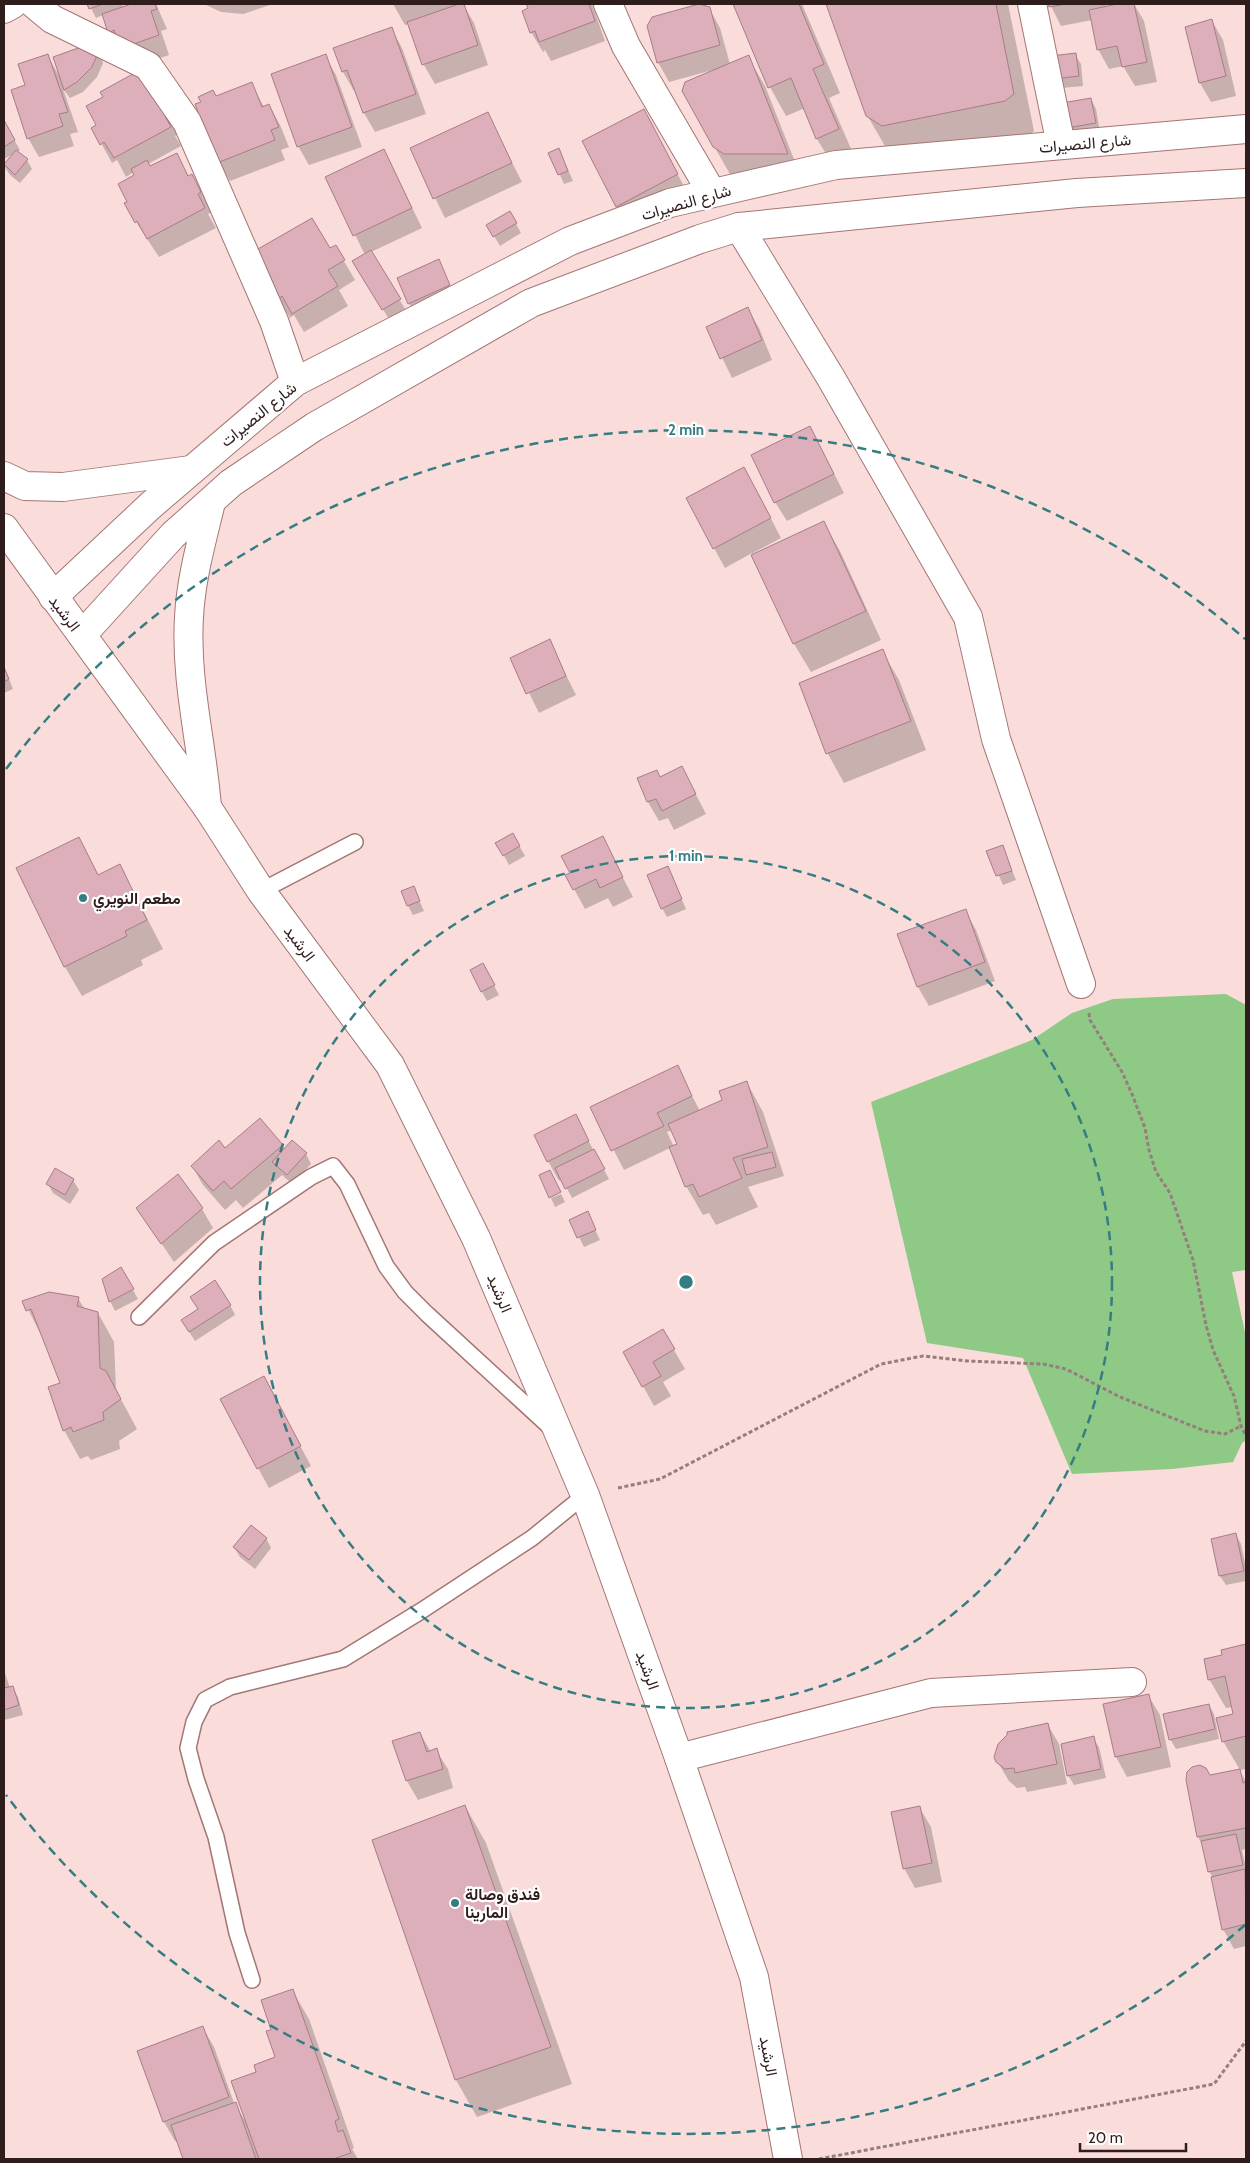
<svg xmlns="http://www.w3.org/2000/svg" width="1250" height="2163" font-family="Cabin,Vazirmatn,sans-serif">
  <rect width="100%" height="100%" fill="#fadcda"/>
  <!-- green -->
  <path fill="#8ec986" d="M1226,994L1246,1005V1270L1232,1272L1246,1337V1440L1242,1443L1233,1462L1172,1469L1072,1474L1023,1358L927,1343L871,1102L1032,1040L1072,1013L1113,999Z"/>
  <!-- shadow -->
  <g fill="#0003" fill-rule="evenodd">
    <path d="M89,4H122L123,8L135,4H158H156L167,29L161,31L169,55L132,68L109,32L103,15L96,18Z"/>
    <path d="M204,4H273L243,14L221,12Z"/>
    <path d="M393,4H453L454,7L463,4L474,23L488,65L435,84L424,65L409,24L405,25Z"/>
    <path d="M528,4H592L605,41L551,61L545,50L543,52L531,32Z"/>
    <path d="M701,4L709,8L720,28L730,64L748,57L765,86L803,182L731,176L714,146L713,70L669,82L658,62L653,18Z"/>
    <path d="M735,4H802L840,93L829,98L855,158L834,167L817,139L805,108L786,116L770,87Z"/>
    <path d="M828,4H1008L1034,131L1026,138L889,153L867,115Z"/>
    <path d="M1050,4H1106L1107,7L1114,6L1113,4H1134L1144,21L1157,82L1135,86L1123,66L1109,69L1098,49L1092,20L1061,26Z"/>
    <path d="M1212,21L1223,40L1236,96L1211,102L1200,83L1187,27Z"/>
    <path d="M391,28L402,48L426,114L375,132L364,113L356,91H354L343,72L334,49Z"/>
    <path d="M100,53L103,63L97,77L83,92L70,98L63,89L78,132L70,134L74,146L39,157L28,138L26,86L47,55L58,74Z"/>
    <path d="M1075,55L1081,64L1083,86L1061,88L1055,79Z"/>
    <path d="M325,56L336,75L362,147L309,165L298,146Z"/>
    <path d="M139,71L181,132L175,136L181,146L148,164L150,168L176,154L189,177L191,176L203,195L212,212L208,214L216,228L159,257L136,222L129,202L135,176L134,172L126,177L117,160L112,163L93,128L98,126L105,97Z"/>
    <path d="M251,83L264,107L269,105L280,125L289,147L281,150L285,160L230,181L218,162L216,97Z"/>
    <path d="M1091,99L1096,109L1100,132L1074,137L1064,104Z"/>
    <path d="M644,110L688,194L628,225L617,206Z"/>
    <path d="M487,113L522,182L445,218L411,149Z"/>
    <path d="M4,122L20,150L17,152L27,160L32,169L20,183L10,175L4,166L15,153L4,159Z"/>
    <path d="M559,149L573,181L564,184L550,153Z"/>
    <path d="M384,150L422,228L371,252L405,309L389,319L359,271L365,255L327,178Z"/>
    <path d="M510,213L521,233L500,246L488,226Z"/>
    <path d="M335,246L355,280L339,290L348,306L304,332L294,315L290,318L253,253L329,250Z"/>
    <path d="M438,261L454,294L415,313L409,303Z"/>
    <path d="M748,309L759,328L772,360L732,378L707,327Z"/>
    <path d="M810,427L844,493L787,521L775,502Z"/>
    <path d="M755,488L781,538L753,553L754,555L823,522L840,551L881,640L811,672L794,644L752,553L725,568L714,548Z"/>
    <path d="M549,641L576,695L539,713L512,658Z"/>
    <path d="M882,651L899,680L926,750L844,783L828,754L800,684Z"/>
    <path d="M4,667L13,689L4,693Z"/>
    <path d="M682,768L706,814L674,830L668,818L659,821L648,802L639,779L660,778Z"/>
    <path d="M513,835L525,856L509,865L497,843Z"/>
    <path d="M79,838L99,876L120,866L163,949L141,960L143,965L82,996L65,967L18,868Z"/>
    <path d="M602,838L633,897L613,907L608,898L585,909L567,876L571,874Z"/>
    <path d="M1002,846L1016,880L1003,885L988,851Z"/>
    <path d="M668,868L686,909L667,917L662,908Z"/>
    <path d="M413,887L424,911L413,915L408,906Z"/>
    <path d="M965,910L976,930L995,981L929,1006L918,987L899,935Z"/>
    <path d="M488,974L499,995L487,1001L482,992Z"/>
    <path d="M677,1067L700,1111L724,1101L747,1083L763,1112L784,1176L748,1187L758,1207L716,1225L709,1213L703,1215L686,1186L670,1148L624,1170L592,1108ZM672,1130L678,1145L674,1147L667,1132Z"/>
    <path d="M575,1116L609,1179L572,1198L562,1179L559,1181L548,1161Z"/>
    <path d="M282,1145L285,1149L306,1154L311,1164L292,1184L282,1175L243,1208L236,1200L225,1210L203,1185L192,1166Z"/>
    <path d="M56,1170L73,1180L79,1190L70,1204L53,1193L48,1184Z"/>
    <path d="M561,1194L565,1202L555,1207L551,1198Z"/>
    <path d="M138,1209H202L213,1228L174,1262Z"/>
    <path d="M587,1213L600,1240L584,1247L571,1221Z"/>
    <path d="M121,1269L138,1299L115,1311L110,1301L103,1279Z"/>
    <path d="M78,1298L85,1310L98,1313L114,1342L116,1390L137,1429L119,1441L120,1449L91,1460L88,1456L80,1459L64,1430L62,1383L43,1339L24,1301Z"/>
    <path d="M230,1305L235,1315L195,1341L188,1330Z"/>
    <path d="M663,1331L685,1369L663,1382L671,1396L654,1406L643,1386Z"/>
    <path d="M274,1397L311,1466L269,1488L258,1468Z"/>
    <path d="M1236,1535L1241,1544L1246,1568V1581L1226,1585L1220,1576L1213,1540Z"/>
    <path d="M266,1538L271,1548L255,1569L240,1557L234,1547Z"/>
    <path d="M1246,1646V1769L1240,1770L1223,1741L1235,1715L1233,1707L1226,1708L1209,1679L1223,1656L1222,1651Z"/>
    <path d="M4,1670L10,1688L12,1687L18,1697L23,1715L4,1720Z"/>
    <path d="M1148,1695L1160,1715L1171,1767L1127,1777L1116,1757L1104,1705Z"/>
    <path d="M1209,1705L1214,1714L1219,1739L1176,1749L1170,1739Z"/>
    <path d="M1048,1725L1059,1744L1067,1784L1027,1792L1025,1787L1017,1788L1009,1781L997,1761Z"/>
    <path d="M420,1733L431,1752L436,1750L448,1769L453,1788L418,1800L407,1781L394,1742Z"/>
    <path d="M1093,1738L1099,1747L1106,1778L1074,1785L1068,1775Z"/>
    <path d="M1240,1771L1246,1782V1849L1242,1850L1246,1868V1946L1234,1949L1223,1929L1213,1878L1209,1871L1203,1846L1198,1837L1187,1780Z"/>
    <path d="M465,1806L486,1843L572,2084L477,2117L456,2080Z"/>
    <path d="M919,1807L931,1827L942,1882L915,1888L904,1868Z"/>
    <path d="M292,1990L309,2019L354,2148L352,2149L358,2159H184L178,2140L175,2141L164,2122L203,2028L214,2047L234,2103L244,2119L257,2073L277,2058L272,2030Z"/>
  </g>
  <!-- building -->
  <g fill="#ddafba" stroke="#a87c88">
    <path d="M87,4H103L89,9Z"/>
    <path d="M131,4H155L157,9L151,11L159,35L120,49L114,30L108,33L102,14Z"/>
    <path d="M459,4H464L478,45L422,65L407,22Z"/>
    <path d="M526,4H589L595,21L539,42L535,31L530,33L522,11L528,8Z"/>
    <path d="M699,4L710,7L720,45L657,63L647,26L652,17Z"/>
    <path d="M733,4H799L824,64L813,69L839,129L816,139L791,78L768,88Z"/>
    <path d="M826,4H996L1014,94L1005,101L882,126L866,116Z"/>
    <path d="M1048,4H1066L1049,7Z"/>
    <path d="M1117,4H1134L1147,62L1122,67L1117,46L1097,50L1089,10Z"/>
    <path d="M1212,19L1226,76L1199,83L1185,27Z"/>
    <path d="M392,27L416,94L363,113L347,70L342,72L333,48Z"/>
    <path d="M95,42L98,53L92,67L77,82L64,90L53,57Z"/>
    <path d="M1076,53L1079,76L1054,79L1051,56Z"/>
    <path d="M48,54L68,112L59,114L63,126L27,139L11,90L25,85L18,64Z"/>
    <path d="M326,54L352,127L297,147L271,74Z"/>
    <path d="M749,55L788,154H724L713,147L682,91L685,82Z"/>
    <path d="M140,70L171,112L165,116L171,127L114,158L104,142L100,145L91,128L96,125L86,106L103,97L100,92Z"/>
    <path d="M252,82L262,107L269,104L279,127L271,130L275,140L217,163L195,104L201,102L198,97L213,90L216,96Z"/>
    <path d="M1091,98L1096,123L1067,128L1062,103Z"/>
    <path d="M644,109L678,174L616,207L582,141Z"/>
    <path d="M488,112L512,163L433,199L410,148Z"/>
    <path d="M4,120L15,140L4,147Z"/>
    <path d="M559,148L568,171L558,175L548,153Z"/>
    <path d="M384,149L412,208L353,236L325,177Z"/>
    <path d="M16,150L28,159L15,175L4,164Z"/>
    <path d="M177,153L188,176L192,174L201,192L198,194L205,208L147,239L137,221L135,223L124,203L127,202L118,184L134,175L131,169L147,160L150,166Z"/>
    <path d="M510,211L517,223L493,237L486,225Z"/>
    <path d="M312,218L330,248L336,245L345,260L328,270L338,286L292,314L282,296L278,299L251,253Z"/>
    <path d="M371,250L401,299L382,310L352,261Z"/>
    <path d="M439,259L450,285L408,304L397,278Z"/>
    <path d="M748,307L762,340L720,359L706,327Z"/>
    <path d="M810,426L834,474L774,503L751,455Z"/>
    <path d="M744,467L771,518L713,549L686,498Z"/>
    <path d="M824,521L866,611L793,644L751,555Z"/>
    <path d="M550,639L566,676L526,694L510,658Z"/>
    <path d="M883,649L911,721L826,754L799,683Z"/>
    <path d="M4,667L9,679L4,682Z"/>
    <path d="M682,766L696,794L662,811L656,799L647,802L637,778L657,770L660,777Z"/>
    <path d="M513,833L520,846L503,856L495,843Z"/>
    <path d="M603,836L623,877L600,888L596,879L573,890L565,875L570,873L561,856Z"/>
    <path d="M79,837L98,875L120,864L147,920L125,931L127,936L64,967L16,868Z"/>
    <path d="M1003,845L1012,871L996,876L986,851Z"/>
    <path d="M668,866L682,899L661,909L647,875Z"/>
    <path d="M414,886L420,901L407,906L401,891Z"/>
    <path d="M966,909L985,962L917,987L897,934Z"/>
    <path d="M483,963L495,985L481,992L470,970Z"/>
    <path d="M678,1065L692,1096L657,1113L664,1126L611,1151L590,1107Z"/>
    <path d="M747,1081L768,1147L733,1158L742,1178L699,1197L693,1184L685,1187L669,1147L677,1144L668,1124L722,1100L719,1091Z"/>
    <path d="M576,1114L589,1141L547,1162L534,1135Z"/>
    <path d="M260,1118L283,1145L231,1189L224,1181L213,1191L191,1166L219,1140L225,1148Z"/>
    <path d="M292,1140L307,1153L287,1175L272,1162Z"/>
    <path d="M594,1149L605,1169L565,1189L555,1168Z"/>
    <path d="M772,1152L776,1167L746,1175L742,1159Z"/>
    <path d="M55,1168L74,1179L65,1195L46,1184Z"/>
    <path d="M550,1170L561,1192L549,1198L539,1175Z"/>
    <path d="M178,1174L203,1208L161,1244L136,1208Z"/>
    <path d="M588,1211L596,1230L577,1238L569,1220Z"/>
    <path d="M121,1267L134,1289L109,1302L102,1279Z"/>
    <path d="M215,1280L231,1305L189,1332L181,1320L198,1309L190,1297Z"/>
    <path d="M49,1292L79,1297L77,1306L98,1312L100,1368L106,1371L121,1399L103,1412L104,1420L73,1432L71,1427L63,1431L48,1387L60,1383L31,1309L26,1311L22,1301Z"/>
    <path d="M663,1329L675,1349L653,1362L661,1376L642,1387L623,1352Z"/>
    <path d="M264,1376L301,1446L257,1469L220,1399Z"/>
    <path d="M251,1525L267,1538L249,1560L233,1547Z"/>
    <path d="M1236,1533L1244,1571L1219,1576L1211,1539Z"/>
    <path d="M1246,1644V1736L1222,1742L1216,1718L1233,1714L1225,1676L1208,1680L1204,1659L1222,1655L1221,1650Z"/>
    <path d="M13,1686L19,1705L4,1710V1688Z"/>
    <path d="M1149,1694L1161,1747L1115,1757L1103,1704Z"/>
    <path d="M1209,1704L1215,1729L1169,1740L1163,1714Z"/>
    <path d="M1048,1723L1057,1764L1015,1773L1014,1768L1005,1769L996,1762L994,1757L998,1744L1007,1735V1732Z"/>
    <path d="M420,1732L427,1752L437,1748L443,1769L406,1781L392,1741Z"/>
    <path d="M1094,1736L1101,1769L1067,1776L1061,1744Z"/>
    <path d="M1200,1765L1206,1768L1210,1775L1240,1769L1243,1783L1246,1782V1828L1197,1837L1186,1780L1187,1772L1192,1767Z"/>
    <path d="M465,1805L551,2047L455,2080L372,1840Z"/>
    <path d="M920,1806L932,1863L903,1869L891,1812Z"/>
    <path d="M1236,1834L1243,1865L1208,1872L1201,1841Z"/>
    <path d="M1245,1869L1246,1924L1222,1930L1211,1877Z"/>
    <path d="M293,1989L339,2119L335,2121L338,2132L343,2130L351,2153L333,2159H259L231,2081L256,2072L254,2065L275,2057L266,2031L271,2030L261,2000Z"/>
    <path d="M203,2026L229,2097L163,2122L137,2051Z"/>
    <path d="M236,2102L256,2159H183L171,2125Z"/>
  </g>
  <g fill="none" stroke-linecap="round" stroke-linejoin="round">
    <!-- service casing -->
    <g stroke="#a37674" stroke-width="18">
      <g id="service">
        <path d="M261,891L355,842"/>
        <path d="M139,1317L214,1243L311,1177L333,1166L347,1184L386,1266L405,1292L427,1314L550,1427"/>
        <path d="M252,1980L237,1933L216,1837L196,1779L188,1748L194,1722L205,1700L230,1687L343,1659L421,1611L532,1538L585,1495"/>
      </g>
    </g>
    <!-- minor casing -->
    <g stroke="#a37674" stroke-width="30">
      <g id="minor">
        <path d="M34,4L52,19L148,66L187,122L274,321L295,382"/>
        <path d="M608,4L626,46L712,193"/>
        <path d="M1032,4L1061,145"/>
        <path d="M4,9L13,4"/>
        <path d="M739,227L831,378L968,617L996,739L1081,984"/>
        <path d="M679,1758L931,1693L1132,1682"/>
      </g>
    </g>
    <!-- secondary casing -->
    <g stroke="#a37674" stroke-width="30">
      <g id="secondary">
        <path d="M4,476L25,486L63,487L191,470"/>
        <path d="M4,528L207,807L261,891L390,1065L476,1238L585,1495L679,1758L754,1977L788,2159"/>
        <path d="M53,597L150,506L295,382L570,241L670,203L836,165L1246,129"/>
        <path d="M82,635L173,535L231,483L314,427L531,303L700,239L739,227L1077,193L1246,183"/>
        <path d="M207,807C202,743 185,681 189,617C191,578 202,540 211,502"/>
      </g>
    </g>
    <!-- path -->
    <g stroke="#967e7d" stroke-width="3" stroke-dasharray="4 2.5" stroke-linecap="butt">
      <path d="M1089,1013L1090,1020L1122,1072L1132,1094L1145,1128L1149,1150L1156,1172L1170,1193L1193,1260L1206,1325L1213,1350L1234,1396L1241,1426L1246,1436"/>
      <path d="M618,1488L660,1479L881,1364L923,1356L967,1361L1043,1364L1066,1369L1120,1397L1205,1431L1225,1434L1241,1426"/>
      <path d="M819,2159L1214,2084L1246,2041"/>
    </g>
    <!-- service -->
    <use href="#service" stroke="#fff" stroke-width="15"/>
    <!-- minor -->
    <use href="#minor" stroke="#fff" stroke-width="28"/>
    <!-- secondary -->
    <use href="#secondary" stroke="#fff" stroke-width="28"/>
  </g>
  <!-- distance rings -->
  <g fill="none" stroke="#357d82" stroke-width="2.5" stroke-dasharray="9 6">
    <circle cx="686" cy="1282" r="426"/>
    <path d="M1245 1925A852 852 0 0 1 6 1795M6 769A852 852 0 0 1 1245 639"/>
  </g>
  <!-- markers -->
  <g fill="#357d82" stroke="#fff" stroke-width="2">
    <circle cx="83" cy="898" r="5"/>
    <circle cx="455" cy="1903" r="5"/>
  </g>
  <g text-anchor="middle" stroke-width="4.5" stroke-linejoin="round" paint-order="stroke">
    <!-- street labels -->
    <g font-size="16" fill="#2f1d1c" stroke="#fff">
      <text transform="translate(1085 143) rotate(-5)" y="6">شارع النصيرات</text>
      <text transform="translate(686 202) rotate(-16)" y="6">شارع النصيرات</text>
      <text transform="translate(258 414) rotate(-39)" y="6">شارع النصيرات</text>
      <text transform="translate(65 613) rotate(53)" y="6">الرشيد</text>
      <text transform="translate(300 943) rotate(53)" y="6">الرشيد</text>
      <text transform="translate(500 1293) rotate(67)" y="6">الرشيد</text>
      <text transform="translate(648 1670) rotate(70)" y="6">الرشيد</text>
      <text transform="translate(769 2056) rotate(80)" y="6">الرشيد</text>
    </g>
    <!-- poi labels -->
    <g font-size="16" font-weight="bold" fill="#2f1d1c" stroke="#fff" text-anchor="start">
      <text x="93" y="904">مطعم النويري</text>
      <text x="465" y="1900">فندق وصالة<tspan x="465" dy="18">المارينا</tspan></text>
    </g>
  </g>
  <circle cx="686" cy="1282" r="8" fill="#357d82" stroke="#fff" stroke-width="2.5"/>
  <g font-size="15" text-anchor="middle" font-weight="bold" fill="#357d82" stroke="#fff" stroke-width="4.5" stroke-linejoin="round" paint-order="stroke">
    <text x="686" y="435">2 min</text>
    <text x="686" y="861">1 min</text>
  </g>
  <!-- border -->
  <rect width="1250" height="2163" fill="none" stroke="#2f1d1c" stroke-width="10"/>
  <!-- scale -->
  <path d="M1080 2143v8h106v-8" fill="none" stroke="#2f1d1c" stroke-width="2.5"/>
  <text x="1088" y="2143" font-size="15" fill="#2f1d1c" stroke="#ffffff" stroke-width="4" paint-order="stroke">20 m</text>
</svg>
